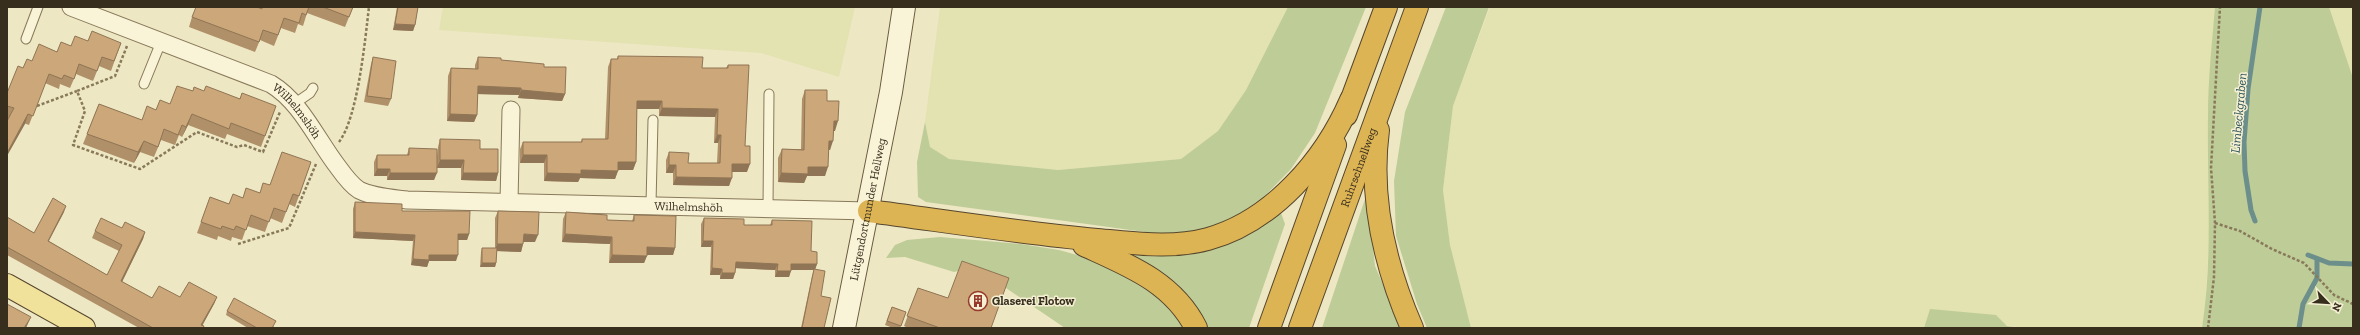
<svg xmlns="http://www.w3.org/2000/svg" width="2360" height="335" font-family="'Zilla Slab',serif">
  <rect width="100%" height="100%" fill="#eee7c3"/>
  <!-- farmland -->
  <g fill="#e3e2b1">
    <path d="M443,7H855L839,77L761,53L439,30Z"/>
    <path d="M940,7H1288L1246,90L1218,131L1181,159L1058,170L948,159L930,147L925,122Z"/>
    <path d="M1490,7H2215L2208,115L2210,222L2205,309L2202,328H2021L1930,309L1924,328H1471L1450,245L1443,190L1453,106Z"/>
    <path d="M2329,7H2353V78L2351,72Z"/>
  </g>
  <!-- green -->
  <g fill="#becc97">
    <path d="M1288,7H1366L1315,133L1291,169L1257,204L1219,226L1174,236L926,202L918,197L917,162L925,122L930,147L949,159L1058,170L1181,159L1218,131L1246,90Z"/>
    <path d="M1446,7H1489L1453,106L1443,190L1450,245L1471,328H1427L1417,304L1396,236L1394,181L1405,112Z"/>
    <path d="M2215,7H2329L2353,78V328H2202C2213,258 2207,187 2208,116C2208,80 2212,43 2215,7Z"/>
    <path d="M1370,184V221L1375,266L1402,328H1322Z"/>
    <path d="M1280,210L1285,224L1249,328H1206C1186,292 1165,271 1128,254H1177Z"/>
    <path d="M940,237L1021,244L1059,250L1106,263L1161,297L1185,328H1065L1006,288L958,271L954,272L905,257L886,258L895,245L907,240Z"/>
    <path d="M1930,309L1996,315L2007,326L2021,328H1924Z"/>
  </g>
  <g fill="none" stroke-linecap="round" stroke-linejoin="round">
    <!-- stream -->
    <g stroke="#6c8f8b" stroke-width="5">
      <path d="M2255,221L2251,210L2245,171L2244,142L2248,89L2260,7"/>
      <path d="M2308,255L2329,263L2353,264"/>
      <path d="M2299,328L2303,304L2317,278V259"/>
    </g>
    <!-- lane casing -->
    <g stroke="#88795a" stroke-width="11">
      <g id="lane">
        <path d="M26,39L38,7"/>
        <path d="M144,84L161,42"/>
        <path d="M294,104L310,93L313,88"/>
        <path d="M651,204L653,120"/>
        <path d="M768,207L769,94"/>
      </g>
    </g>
    <!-- street casing -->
    <g stroke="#88795a" stroke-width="19">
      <g id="street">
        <path id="s1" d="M71,7L271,84C301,102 317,140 338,167C343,174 351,185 359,190C373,197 391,198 407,200L869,211"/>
        <path d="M509,202L511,110"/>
      </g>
    </g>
    <!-- secondary casing -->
    <g stroke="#6a5a3d" stroke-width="24">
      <g id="secondary">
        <path id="s2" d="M844,328L891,92L904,7"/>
      </g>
    </g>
    <!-- primary casing -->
    <g stroke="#56462e" stroke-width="24">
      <path id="primary" d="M7,285L84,328"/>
    </g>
    <!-- highway casing -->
    <g stroke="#56462e" stroke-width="24">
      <g id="highway">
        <path d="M1346,115L1386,7"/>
        <path d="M1378,130C1369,198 1385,266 1412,328"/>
        <path d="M869,211C945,221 1020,233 1097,240C1134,243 1171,249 1208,239C1273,221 1325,160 1351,100"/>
        <path d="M1084,245C1128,265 1173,282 1196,328"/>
        <path d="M1269,328L1335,145"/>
        <path id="s3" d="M1300,328L1417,7"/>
      </g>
    </g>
    <!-- path -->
    <g stroke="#88795a" stroke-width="2.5" stroke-dasharray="3 2" stroke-linecap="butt">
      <path d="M127,46L115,76L77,91L85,111L73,145L140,169L197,132L237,147L244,145L263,152L280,112"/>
      <path d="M37,106L77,91"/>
      <path d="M339,142C358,117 365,40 369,7"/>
      <path d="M2215,223L2240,231L2272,249L2304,263L2334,295L2353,304"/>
      <path d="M238,244L289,228L316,164"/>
      <path d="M2208,328L2214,277L2215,223L2211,168L2220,7"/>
    </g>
    <!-- lane -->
    <use href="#lane" stroke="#f9f3d7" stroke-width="9"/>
    <!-- street -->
    <use href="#street" stroke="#f9f3d7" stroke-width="17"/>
    <!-- secondary -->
    <use href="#secondary" stroke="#f9f3d7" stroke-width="22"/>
    <!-- primary -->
    <use href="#primary" stroke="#f1e29b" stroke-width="22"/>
    <!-- highway -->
    <use href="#highway" stroke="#ddb454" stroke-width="22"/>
  </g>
  <!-- wall -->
  <g fill="#af9068">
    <path d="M262,7H353L345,27L307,13L303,26L298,24L295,33L281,28L274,46L260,40L255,52L189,27L192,17L262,9Z"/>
    <path d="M397,7H418L415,25L413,31L393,30Z"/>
    <path d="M88,41L121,43L111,71L99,66L93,81L76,74L70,88L60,84L59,89L45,83L29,125L7,117V93L23,68L32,61L71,46Z"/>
    <path d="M618,56L702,68H726L728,65L745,146L747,172H732L729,186L673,185V173H666V160L669,152L688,163H717L718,143H714L715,117L659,116V109H637L636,162L633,170H618L615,179L580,178L578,182L544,181V163H520V149L523,142H581L582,139H605L608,67L611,59H617Z"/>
    <path d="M373,57L391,99L388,106L364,102L371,64Z"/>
    <path d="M478,57L544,67L565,94L562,101L518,98L519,95L477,94V115L474,122L447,121L448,76L451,68L475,69V65Z"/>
    <path d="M805,90L827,101L835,131H833L830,150H828L825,176H807L804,183L778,182V158L782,149H801L802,99Z"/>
    <path d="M193,91H204L276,106L261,147L227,134L225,139L188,125L182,137L179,135L175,145L161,140L154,157L140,152L134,163L83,144L99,104L142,120L156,110L170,104Z"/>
    <path d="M440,139L480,149L498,173L496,181L461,180V168H437L434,180H387V176H374V162L377,155H407L409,148L437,156L438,147Z"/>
    <path d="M311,162L295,207L289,204L282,223L270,218L265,232L247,226L242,240L232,237L231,241L218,236L217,240L197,233L210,197L229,204L260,193L270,185Z"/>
    <path d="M355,202L402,211L469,234L467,240H458L456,261H429L427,267L411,265L413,241L353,238V209Z"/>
    <path d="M498,211L535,242H523V244L521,252L497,251L496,263L495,267H480L481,252L482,248H495V218Z"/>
    <path d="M64,212L49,241L107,275L119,251L92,238L95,231L122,228L145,232L143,239L122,282L152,298L180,297H217L214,304L202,325L203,328H139L7,255V217L34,233Z"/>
    <path d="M566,212L607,220L632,221L634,215L675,248L673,255H647L644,263H609L610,244L562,242L563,219Z"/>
    <path d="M704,218L744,225H770L772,220L811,251L817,264L815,269L821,296L824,328H801L812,276L814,270H791L789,277H775V270L735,268V273L733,279H720V275H710L711,247H701V224Z"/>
    <path d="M918,288L991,328H908L904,326Z"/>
    <path d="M892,307L906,312L900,328H893L885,325Z"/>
    <path d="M227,311L274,325L273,328H248L226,315Z"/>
  </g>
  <!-- shaded-wall -->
  <g fill="#8f7555">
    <path d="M395,24L415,25L413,31L393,30Z"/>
    <path d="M478,86L521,88L519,95L475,94Z"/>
    <path d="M521,90L565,94L562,101L518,98Z"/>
    <path d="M637,101H662L659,109H634Z"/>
    <path d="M662,108L718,109L715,117L659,116Z"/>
    <path d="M28,114L25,124L7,156V153Z"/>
    <path d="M192,114L188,125L182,137L186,127Z"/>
    <path d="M450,114L477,115L474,122L447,121Z"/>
    <path d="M834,121H838L835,131H830Z"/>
    <path d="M717,135H721L718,143H714Z"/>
    <path d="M144,141L140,152L134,163L138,152Z"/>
    <path d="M829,141H833L830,150H825Z"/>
    <path d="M523,155H547L544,163H520Z"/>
    <path d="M440,160H464L461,168H437Z"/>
    <path d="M618,162H636L633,170H615Z"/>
    <path d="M732,164H750L747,172H729Z"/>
    <path d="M669,165H676L673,173H666Z"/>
    <path d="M808,167H828L825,176H807L804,183L778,182L781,173Z"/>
    <path d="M377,169H390L387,176H374Z"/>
    <path d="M581,170L618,171L615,179L580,178L578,182L544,181L547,173Z"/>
    <path d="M390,173H437L434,180H387Z"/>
    <path d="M463,173H498L496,181L461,180Z"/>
    <path d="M676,177L732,178L729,186L673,185Z"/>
    <path d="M66,206L64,212L45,247L48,241Z"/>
    <path d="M145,232L143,239L119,288L121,281Z"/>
    <path d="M355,232L415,235L413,241L353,238Z"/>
    <path d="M458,234H469L467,240H456Z"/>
    <path d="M524,234L538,235L535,242H521Z"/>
    <path d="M565,234L612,237L610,244L562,242Z"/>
    <path d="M703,241H713L711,247H701Z"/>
    <path d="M497,244H523L521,252L495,251Z"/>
    <path d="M647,247L675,248L673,255H645Z"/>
    <path d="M429,255H458L456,261H429L427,267L411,265L413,259Z"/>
    <path d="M612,255L647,256L644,263H609Z"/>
    <path d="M736,262L778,264L775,270L733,268Z"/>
    <path d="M482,263H496L495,267H480Z"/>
    <path d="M791,264H817L815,270H789Z"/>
    <path d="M712,268L722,269L720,275H710Z"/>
    <path d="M777,271H791L789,277H775Z"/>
    <path d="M722,273H735L733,279H720Z"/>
    <path d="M217,297L214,304L201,328V325Z"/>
    <path d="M31,317L26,328H24Z"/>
  </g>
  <!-- building -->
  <g fill="#cca779" stroke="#8f7555">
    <path d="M196,7H257L262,9V7H309L306,15L302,13L299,23L284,18L278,35L263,30L259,42L192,17Z"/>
    <path d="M323,7H353L349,17Z"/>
    <path d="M398,7H418L415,25L395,24Z"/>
    <path d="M92,31L121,43L114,61L102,57L97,71L79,64L74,79L64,75L62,79L49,74L33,116L28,114L7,153V121L14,108L7,106V93L18,66L23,68L27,59L32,61L39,44L57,52L61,42L71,46L75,36L88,41Z"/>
    <path d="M618,56L703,57L702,68H728V65H749L745,146H750V164H732V178L676,177V165H669V152L689,153L688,163H720L721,135H717L718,109L662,108V101H637L636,162H618V171L581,170V174L547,173V155H523V142H582V139H608L611,59H618Z"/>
    <path d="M373,57L396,61L391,99L367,96Z"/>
    <path d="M478,57L501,58V60L544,64V67H566L565,94L521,90V88L478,86L477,115L450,114L451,68L478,69Z"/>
    <path d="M177,86L193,91L194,87L204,91L206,86L240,99L242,93L276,106L265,136L231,123L229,129L192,114L186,127L182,125L178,135L164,129L158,147L144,141L138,152L87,134L99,104L142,120L147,106L156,110L160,100L170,104Z"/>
    <path d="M805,90H827V101H839L838,121H834L833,141H829L828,167H808V174L781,173L782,149L804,150Z"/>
    <path d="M440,139L480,140V149H498V173H463L464,160H440Z"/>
    <path d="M409,148L437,149V173H390V169H377V155H409Z"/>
    <path d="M282,152L311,162L299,196L293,194L286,212L274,208L269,222L251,215L246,230L236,226L234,230L222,226L221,229L201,222L210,197L229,204L233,194L243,198L246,188L260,193L263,183L270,185Z"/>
    <path d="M53,198L66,206L48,241L107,275L122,245L95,231L101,218L122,228L125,222L145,232L121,281L152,298L159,286L180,297L189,282L217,297L201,325L204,326L203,328H153L7,247V217L34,233Z"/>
    <path d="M355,202L402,204V211H470L469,234H458V255H429V260L413,259L415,235L355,232Z"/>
    <path d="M498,211L539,212L538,235L524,234L523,244H497Z"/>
    <path d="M566,212L607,215V220L634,221V215L676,216L675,248L647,247V256L612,255V237L565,234Z"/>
    <path d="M704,218L744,219V225H772V220L812,221L811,251L817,252V264H791V271H777L778,264L736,262L735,273H722V269L712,268L713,241H703Z"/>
    <path d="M482,248H497L496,263H482Z"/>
    <path d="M962,261L1009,278L991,328H940L907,316L918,288L948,298Z"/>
    <path d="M814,269L825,271L821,296L831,298L824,328H802Z"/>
    <path d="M234,298L276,321L272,328H257L227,311Z"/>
    <path d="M7,304L31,317L24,328H7Z"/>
    <path d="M892,307L906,312L901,326L887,321Z"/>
  </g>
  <!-- icons -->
  <defs>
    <g id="building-ring" transform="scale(1)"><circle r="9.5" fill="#f5f0d3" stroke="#97392a" stroke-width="1.5"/><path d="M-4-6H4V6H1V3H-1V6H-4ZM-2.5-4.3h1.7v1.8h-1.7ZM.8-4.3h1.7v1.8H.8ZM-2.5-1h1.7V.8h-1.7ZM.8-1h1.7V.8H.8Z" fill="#97392a"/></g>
  </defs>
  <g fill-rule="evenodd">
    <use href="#building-ring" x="978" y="301"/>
  </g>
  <g text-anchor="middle" stroke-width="3" stroke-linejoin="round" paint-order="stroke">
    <!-- street labels -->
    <g font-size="12" fill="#382e1e" stroke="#f5f0d3">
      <text dy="4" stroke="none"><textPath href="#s1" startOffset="252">Wilhelmshöh</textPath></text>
      <text dy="4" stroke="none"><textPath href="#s3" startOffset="171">Ruhrschnellweg</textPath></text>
      <text dy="4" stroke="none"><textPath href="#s1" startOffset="684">Wilhelmshöh</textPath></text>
      <text dy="4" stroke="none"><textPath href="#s2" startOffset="121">Lütgendortmunder Hellweg</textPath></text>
    </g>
    <!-- poi labels -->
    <g font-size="12" font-weight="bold" fill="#382e1e" stroke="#f5f0d3" text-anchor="start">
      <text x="992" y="305">Glaserei Flotow</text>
    </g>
    <!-- water labels -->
    <g font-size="13" font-style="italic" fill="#2d5458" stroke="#f5f0d3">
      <text transform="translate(2238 113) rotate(-85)" y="5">Limbeckgraben</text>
    </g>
  </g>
  <!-- border -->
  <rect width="2360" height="335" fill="none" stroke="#382e1e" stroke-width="16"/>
  <!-- north arrow -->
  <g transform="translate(2328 303) rotate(115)" stroke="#f5f0d3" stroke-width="3" paint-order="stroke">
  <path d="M0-3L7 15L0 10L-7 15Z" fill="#382e1e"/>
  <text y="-6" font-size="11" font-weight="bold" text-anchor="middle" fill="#382e1e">N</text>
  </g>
</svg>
